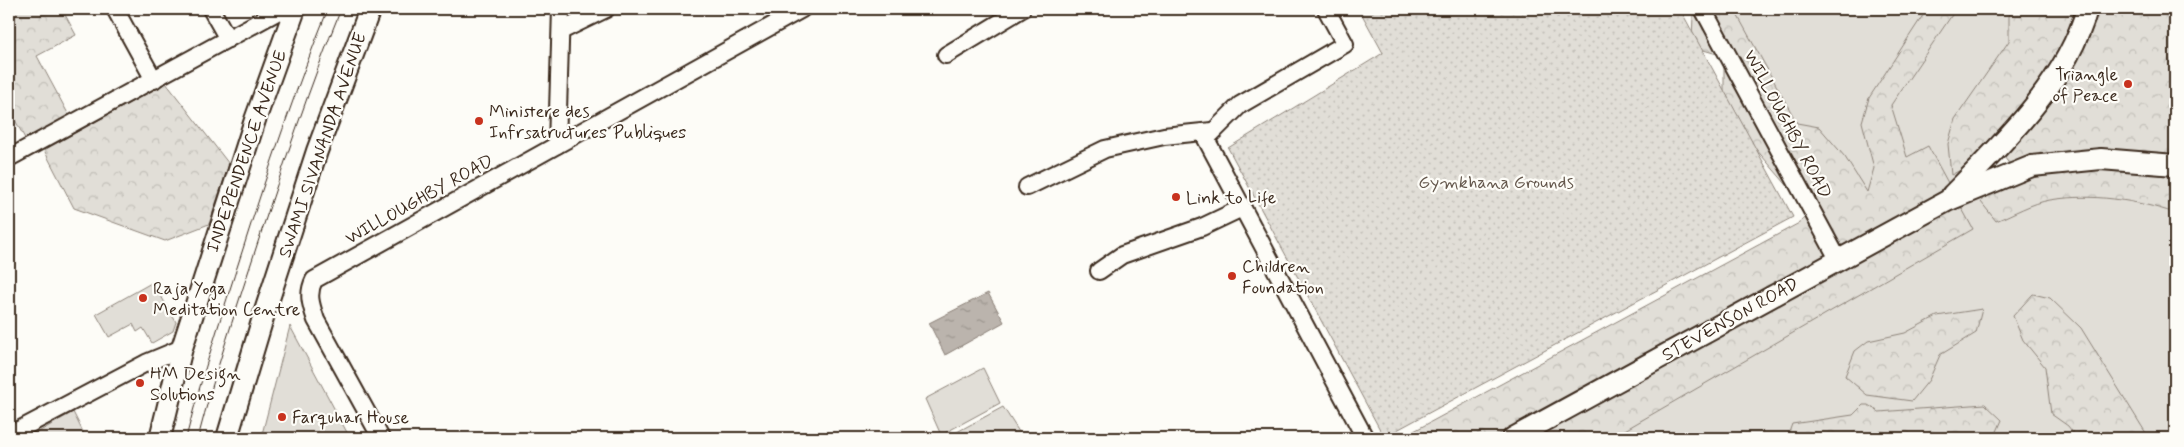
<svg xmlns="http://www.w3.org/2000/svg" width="2184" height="447" font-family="Mynerve,sans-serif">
  <defs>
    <pattern id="forest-crowns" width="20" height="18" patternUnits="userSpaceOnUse" patternTransform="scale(1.25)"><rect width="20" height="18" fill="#e1ded7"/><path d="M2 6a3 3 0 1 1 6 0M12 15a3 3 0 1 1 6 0" fill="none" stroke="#c2bfb8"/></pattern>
    <pattern id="park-dots" width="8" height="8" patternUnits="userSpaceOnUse" patternTransform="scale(1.25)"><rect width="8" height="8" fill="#e1ded7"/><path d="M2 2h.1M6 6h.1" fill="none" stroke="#c2bfb8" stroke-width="1.8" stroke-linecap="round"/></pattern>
    <pattern id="water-ripples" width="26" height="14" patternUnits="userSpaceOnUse" patternTransform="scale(1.25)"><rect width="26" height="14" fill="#bbb4ad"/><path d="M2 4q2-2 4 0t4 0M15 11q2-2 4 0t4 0" fill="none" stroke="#99938c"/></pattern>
  </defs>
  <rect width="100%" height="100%" fill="#fdfcf7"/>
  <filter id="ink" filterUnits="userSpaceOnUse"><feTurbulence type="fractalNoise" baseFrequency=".02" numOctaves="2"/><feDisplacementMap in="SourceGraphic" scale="10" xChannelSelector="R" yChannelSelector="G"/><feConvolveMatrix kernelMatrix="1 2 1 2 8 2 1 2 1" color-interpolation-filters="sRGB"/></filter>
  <g filter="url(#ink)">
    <!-- green -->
    <g fill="#e1ded7" stroke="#8e847a">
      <path d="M1718,9H2058L1964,159L1983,196L2175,179V438H1565L1861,275Z"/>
      <path d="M153,282L176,322L173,331L152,343L143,328L137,332L133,324L109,337L96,314Z"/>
      <path d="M290,326L350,438H261Z"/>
      <path d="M983,368L1000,403L941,435L925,399Z"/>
      <path d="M1003,407L1021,435L1015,438H946Z"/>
      <path d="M73,412L86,438H28Z"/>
    </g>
    <!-- forest -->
    <g fill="url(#forest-crowns)" stroke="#8e847a">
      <path d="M9,9H62L76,35L37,56L72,121L28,144L9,109Z"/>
      <path d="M1690,9H1734L1797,123L1819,127L1845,157L1867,192L1874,168L1862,122L1869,98L1927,9H1956L1891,105L1907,157L1928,146L1973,229L1611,438H1536L1608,376L1492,438H1401L1801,222L1810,212L1731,120L1724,95V56L1700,49L1692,40L1693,15Z"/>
      <path d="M2013,9H2175V213C2135,200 2093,193 2050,200C2032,203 2013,214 1996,221L1981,202L1987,190L2013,169L1999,150L1951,175L1948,144L1955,119L2009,41V16Z"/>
      <path d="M166,83L229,164L209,224L165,241L74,208L44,150Z"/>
      <path d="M2033,294L2050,298L2081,328L2149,438H2077L2068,426L2051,414L2045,367L2023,340L2013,316Z"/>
      <path d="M1982,309L1976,333L1940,355L1929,380L1912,401L1867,395L1845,376L1855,351L1868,341L1905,333L1937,316Z"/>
      <path d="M1985,404L2002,420L1995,436L1974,438H1787L1792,424L1853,415L1863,405H1868L1879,412Z"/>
    </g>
    <!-- park -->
    <path fill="url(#park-dots)" stroke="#8e847a" d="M1359,9H1680L1793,217L1384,437L1228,148L1383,53Z"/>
    <!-- water -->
    <path fill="url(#water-ripples)" stroke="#887d74" d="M988,293L1004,322L945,355L929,323Z"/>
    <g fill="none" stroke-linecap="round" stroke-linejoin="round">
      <!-- minor casing -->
      <g stroke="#3b2a1e" stroke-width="20">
        <g id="minor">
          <path d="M115,9L154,80"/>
          <path d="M211,9L228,39"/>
          <path d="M1326,9L1345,44L1240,105L1206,139L1365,438"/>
          <path d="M1703,9L1838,259"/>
          <path d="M561,31L606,9"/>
          <path d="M946,55L1022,9"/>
          <path d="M557,145L561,9"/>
          <path d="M9,158L277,12L293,9"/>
          <path d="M1027,187L1105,149L1164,136L1212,131"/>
          <path d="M1099,271L1122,255L1202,227L1242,208"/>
          <path d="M9,435L146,363L182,348"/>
          <path d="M381,438L316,320C311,305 307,294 314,280L802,9"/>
        </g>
      </g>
      <!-- tertiary casing -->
      <g stroke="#3b2a1e" stroke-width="24">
        <g id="tertiary">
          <path d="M1952,195C2003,143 2067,82 2087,9"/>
          <path d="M160,438L182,348L255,120L295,9"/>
          <path d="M227,438L265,311L317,151L370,9"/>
          <path d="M1513,438L1947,201L2032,166L2101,159L2175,165"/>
        </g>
      </g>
      <!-- minor -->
      <use href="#minor" stroke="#fdfcf7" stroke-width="16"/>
      <!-- tertiary -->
      <use href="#tertiary" stroke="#fdfcf7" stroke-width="20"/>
      <!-- tram -->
      <g stroke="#3b2a1e" stroke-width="1">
        <path d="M186,438C202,375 222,314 242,252C268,170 296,88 328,9"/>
        <path d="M198,438C215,372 237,307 258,242C284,164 310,85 341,9"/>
      </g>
    </g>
  </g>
  <!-- markers -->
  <g fill="#c8321e" stroke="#fdfcf7" stroke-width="2">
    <circle cx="2128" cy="84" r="5"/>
    <circle cx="479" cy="121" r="5"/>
    <circle cx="1176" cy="197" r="5"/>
    <circle cx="1232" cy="276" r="5"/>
    <circle cx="143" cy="298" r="5"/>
    <circle cx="140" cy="383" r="5"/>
    <circle cx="282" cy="417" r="5"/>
  </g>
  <g text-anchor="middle" stroke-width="4.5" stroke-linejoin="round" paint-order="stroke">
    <!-- poi labels -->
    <g font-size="18" fill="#3b2a1e" stroke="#fdfcf7" text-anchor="start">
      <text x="2118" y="80" text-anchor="end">Triangle<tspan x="2118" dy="21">of Peace</tspan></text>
      <text x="489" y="117">Ministere des<tspan x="489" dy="21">Infrsatructures Publiques</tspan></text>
      <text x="1186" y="203">Link to Life</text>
      <text x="1242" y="272">Children<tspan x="1242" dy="21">Foundation</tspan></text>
      <text x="153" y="294">Raja Yoga<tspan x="153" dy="21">Meditation Centre</tspan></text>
      <text x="150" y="379">HM Design<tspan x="150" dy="21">Solutions</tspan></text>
      <text x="292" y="423">Farquhar House</text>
    </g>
    <!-- street labels -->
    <g font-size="18" fill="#3b2a1e" stroke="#fdfcf7">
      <text transform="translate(1788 124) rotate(62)" y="6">WILLOUGHBY ROAD</text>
      <text transform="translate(322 145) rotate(-71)" y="6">SWAMI SIVANANDA AVENUE</text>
      <text transform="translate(246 151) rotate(-71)" y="6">INDEPENDENCE AVENUE</text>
      <text transform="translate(419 199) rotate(-29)" y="6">WILLOUGHBY ROAD</text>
      <text transform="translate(1730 319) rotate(-29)" y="6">STEVENSON ROAD</text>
    </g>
    <!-- park labels -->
    <g font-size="18" fill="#64574c" stroke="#fdfcf7">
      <text x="1496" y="188">Gymkhana Grounds</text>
    </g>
  </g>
  <!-- margin -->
  <rect width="2184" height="447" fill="none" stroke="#fdfcf7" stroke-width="30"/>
  <rect x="15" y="15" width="2154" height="417" fill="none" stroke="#3b2a1e" stroke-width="2" filter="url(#ink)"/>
</svg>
